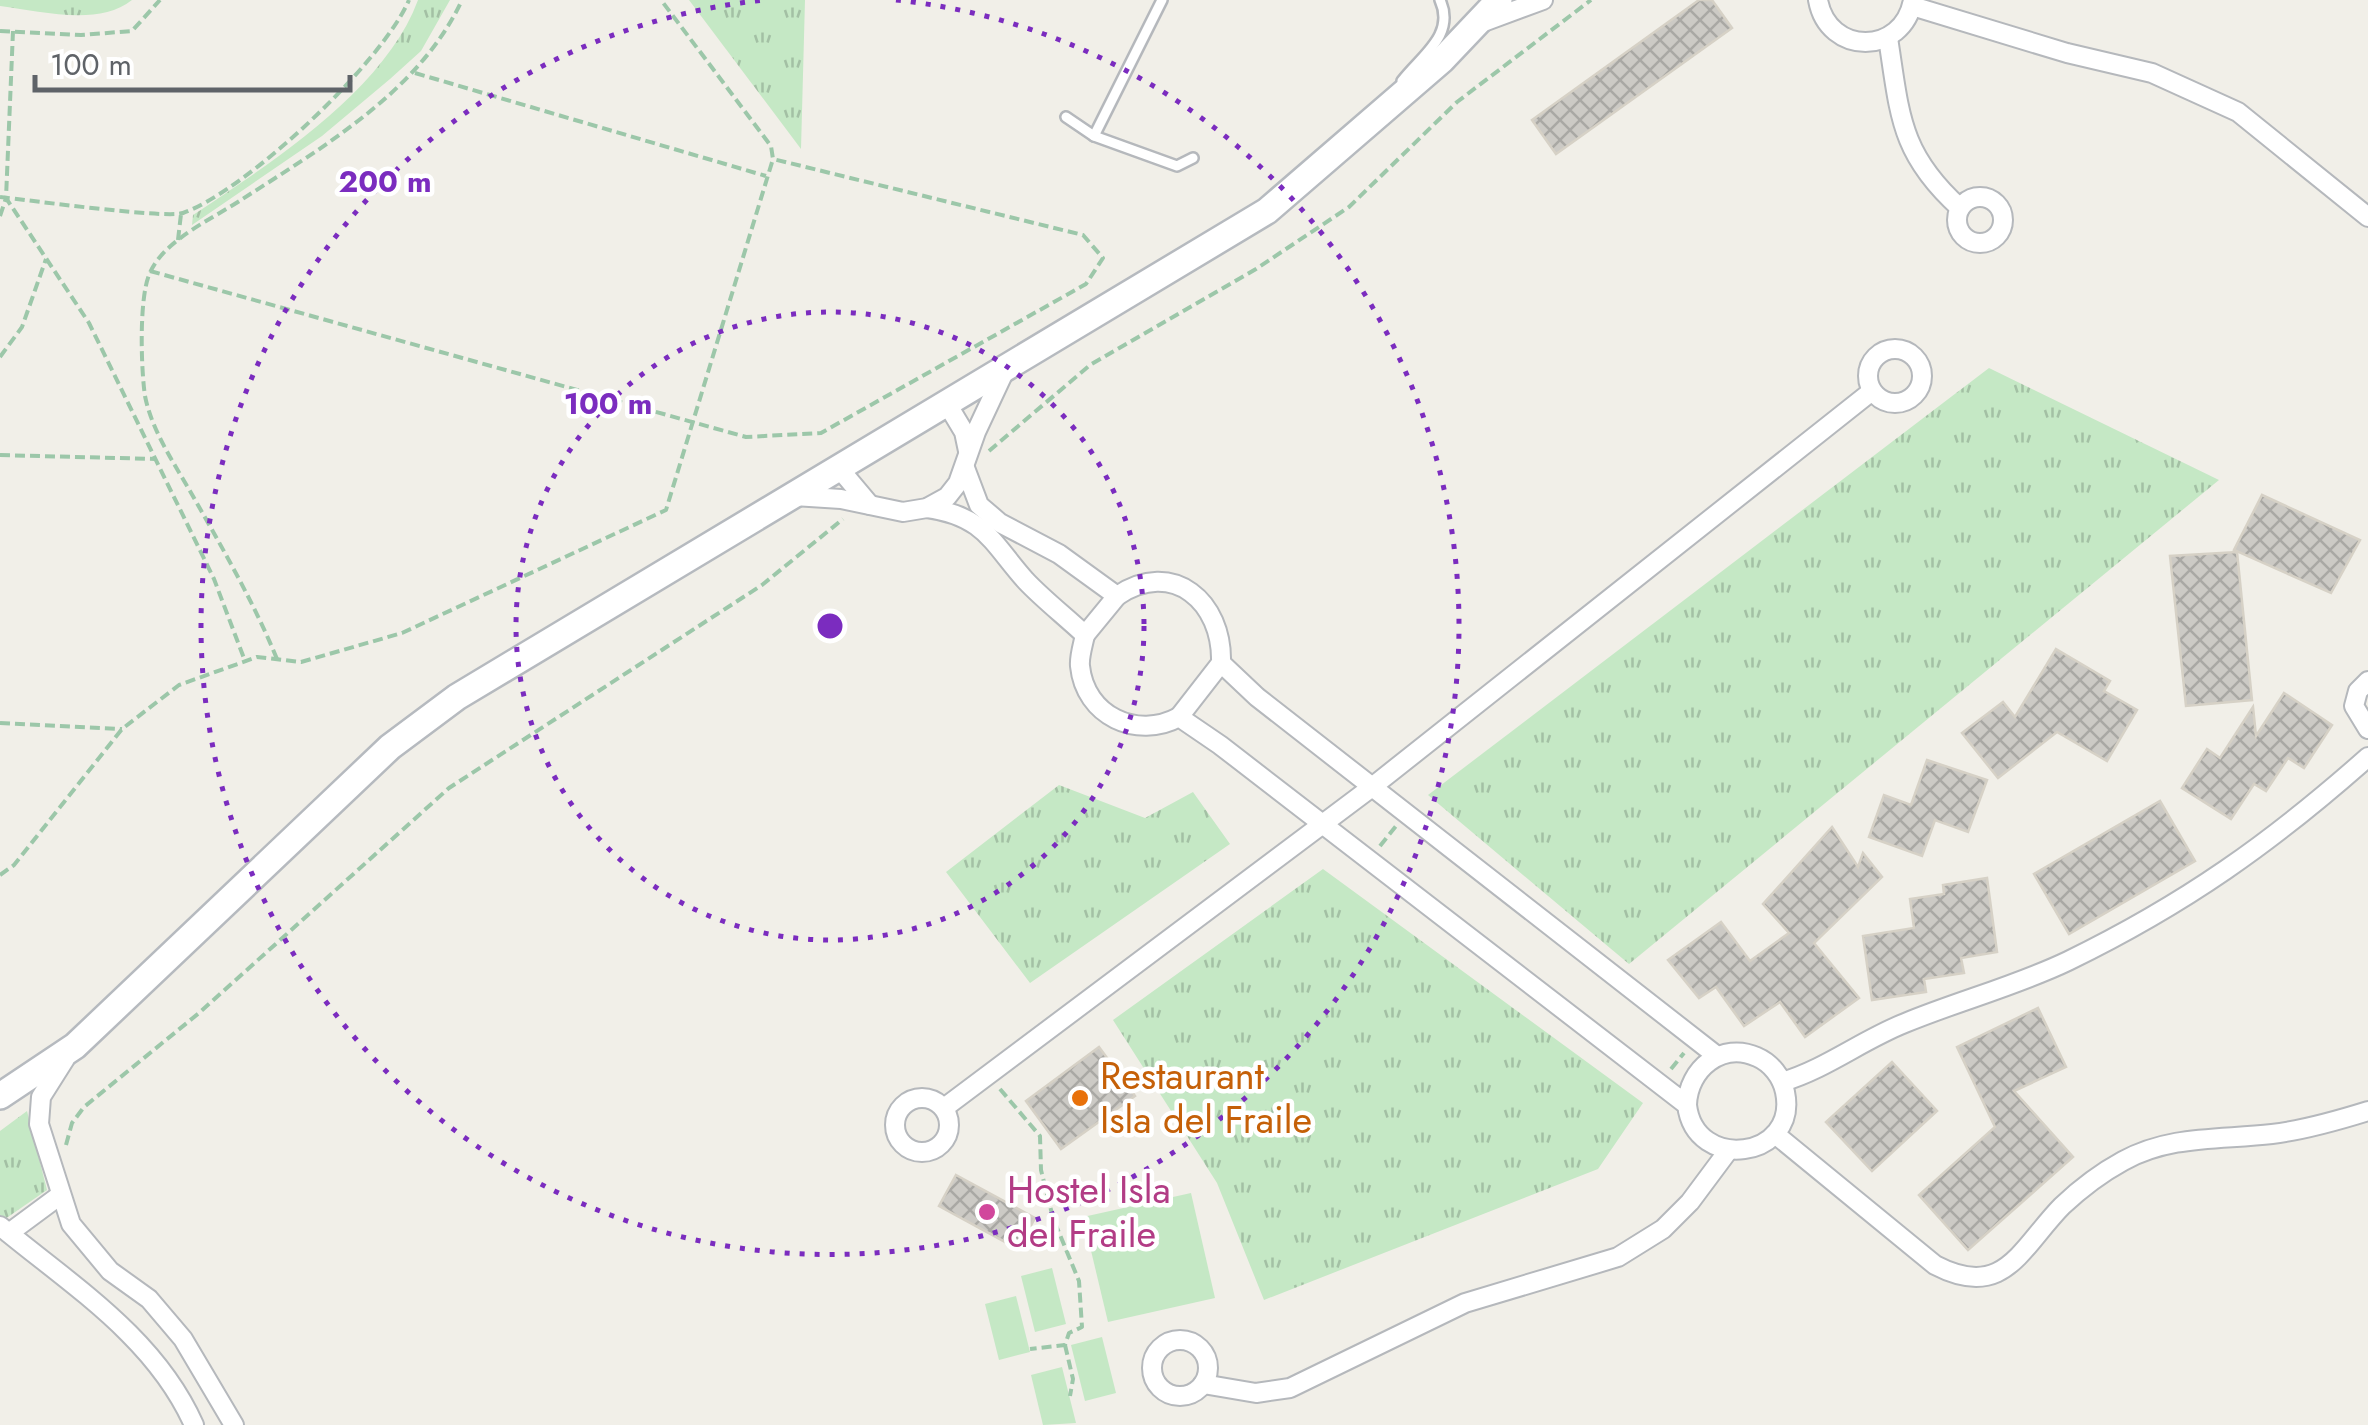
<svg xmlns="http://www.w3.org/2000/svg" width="2368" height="1425" font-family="Jost,sans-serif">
  <defs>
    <pattern id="grass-tufts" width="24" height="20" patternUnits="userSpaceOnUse" patternTransform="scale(2.5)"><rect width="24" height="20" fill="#c5e8c5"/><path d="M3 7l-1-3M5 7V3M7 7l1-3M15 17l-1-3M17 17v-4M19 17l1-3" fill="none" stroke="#a3c0a4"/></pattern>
    <pattern id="building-cross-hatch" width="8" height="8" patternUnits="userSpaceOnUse" patternTransform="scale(2.5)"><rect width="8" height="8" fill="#cccac5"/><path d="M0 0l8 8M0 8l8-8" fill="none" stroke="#a9a8a4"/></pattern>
  </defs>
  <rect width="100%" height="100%" fill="#f1efe8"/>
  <!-- grass -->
  <g fill="url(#grass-tufts)">
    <path d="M0,0H132C98,27 41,11 0,6Z"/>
    <path d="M418,0H450L421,51L390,79L322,136L192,225L193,215C271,163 385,90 418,0Z"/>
    <path d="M689,0H805L801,149Z"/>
    <path d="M1989,368L2219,480L1629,964L1428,795Z"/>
    <path d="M1059,785L1145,818L1193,792L1230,844L1030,983L946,872Z"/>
    <path d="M1323,869L1643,1103L1598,1169L1264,1300L1217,1183L1113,1020Z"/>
    <path d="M27,1111L47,1190L5,1219L0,1215V1131Z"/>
  </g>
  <!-- pitch -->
  <g fill="#c5e8c5">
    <path d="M1191,1193L1215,1298L1108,1322L1083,1217Z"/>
    <path d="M1052,1268L1066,1324L1035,1332L1021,1276Z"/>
    <path d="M1016,1296L1030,1352L999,1360L985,1304Z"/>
    <path d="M1102,1337L1116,1393L1085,1401L1071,1345Z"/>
    <path d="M1062,1367L1076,1423L1043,1425L1031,1375Z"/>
  </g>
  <!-- building -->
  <g fill="url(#building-cross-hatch)" stroke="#d6d1c6" stroke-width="2.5">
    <path d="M1699,0H1712L1732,28L1556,154L1532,120Z"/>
    <path d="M2262,495L2360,540L2331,593L2234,550Z"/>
    <path d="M2237,552L2252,700L2186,706L2170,556Z"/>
    <path d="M2056,649L2110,681L2104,691L2137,710L2107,761L2057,732L1998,778L1962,733L2003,702L2015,717Z"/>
    <path d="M2284,693L2332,725L2304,768L2288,758L2266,791L2254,784L2231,819L2182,788L2207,749L2220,758L2253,707L2256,736Z"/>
    <path d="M1927,760L1987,780L1968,832L1935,820L1922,856L1869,837L1884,795L1911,805Z"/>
    <path d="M2160,801L2195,861L2069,934L2034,874Z"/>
    <path d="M1832,827L1858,867L1863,853L1882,877L1814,943L1859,998L1805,1037L1780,1002L1744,1026L1716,987L1699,998L1668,960L1721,922L1750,961L1789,933L1763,904Z"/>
    <path d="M1987,878L1997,952L1961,958L1964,973L1924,979L1926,992L1872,1000L1863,936L1914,928L1910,899L1944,894L1943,885Z"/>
    <path d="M2038,1008L2066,1067L2014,1091L2073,1157L1968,1250L1919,1195L1995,1127L1957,1047Z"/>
    <path d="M1099,1047L1135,1096L1061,1149L1026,1101Z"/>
    <path d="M1892,1062L1937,1111L1872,1171L1826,1122Z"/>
    <path d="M956,1175L1035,1218L1018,1249L939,1206Z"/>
  </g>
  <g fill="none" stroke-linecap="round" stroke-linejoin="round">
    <!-- lane casing -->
    <g stroke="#b5b8bc" stroke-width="14">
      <g id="lane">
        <path d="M1162,0L1094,136L1177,166L1193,158"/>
        <path d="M1402,81C1421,56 1456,35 1440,0"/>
        <path d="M1066,117L1094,136"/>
      </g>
    </g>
    <!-- street casing -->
    <g stroke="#b5b8bc" stroke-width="22">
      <g id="street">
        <path d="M1818,0C1828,56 1903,56 1913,0"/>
        <path d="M1912,6L2067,53L2152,73L2238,112L2368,217"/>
        <path d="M1478,24L1543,0"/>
        <path d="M1888,38C1900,114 1899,153 1960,208"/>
        <circle cx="1980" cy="220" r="23"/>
        <circle cx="1895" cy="376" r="27"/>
        <path d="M946,402L964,432L968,451"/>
        <path d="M838,467L870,505"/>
        <path d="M965,468L979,505L1000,523L1059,554L1117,596C1173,558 1223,602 1221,663L1257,697L1717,1056"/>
        <path d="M794,496L841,499L903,512L927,508L947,497L958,483L976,432L1005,370"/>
        <path d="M927,508C985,516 992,543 1026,581C1044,600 1066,617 1085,635C1083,645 1079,657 1080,666C1085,716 1137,740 1179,717L1220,745L1687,1105C1695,1173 1799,1159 1785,1092C1782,1077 1771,1063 1757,1057C1722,1041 1688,1069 1687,1105"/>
        <path d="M1085,635L1117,596"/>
        <path d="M2368,681L2358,691L2354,706L2368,729"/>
        <path d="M1179,717L1221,663"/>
        <path d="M65,1059L41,1097L39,1124L71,1224L110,1271L149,1299L183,1339L234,1425"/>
        <path d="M1782,1082C1826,1069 1862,1040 1905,1023C1958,1001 2016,986 2068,961C2185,904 2271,843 2368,757"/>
        <circle cx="922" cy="1125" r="27"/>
        <path d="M944,1108L1372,787L1872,391"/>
        <path d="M1775,1134L1935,1265C2004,1301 2020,1249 2062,1206C2080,1189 2101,1173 2123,1161C2170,1135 2220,1140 2272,1134C2305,1130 2336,1121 2368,1111"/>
        <path d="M0,1226C71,1285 155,1337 194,1425"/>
        <path d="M9,1233L59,1196"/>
        <circle cx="1180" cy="1368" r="28"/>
        <path d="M1203,1384L1256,1393L1290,1388L1465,1303L1618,1257L1663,1229L1690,1202L1728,1151"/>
      </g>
    </g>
    <!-- secondary casing -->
    <g stroke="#b6babf" stroke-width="30">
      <path id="secondary" d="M0,1096L75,1046L390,747L457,697L1267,211L1442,60L1499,0"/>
    </g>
    <!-- path -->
    <g stroke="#9cc7a9" stroke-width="4" stroke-dasharray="10 5" stroke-linecap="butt">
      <path d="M0,31L81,35L132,31L160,0"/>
      <path d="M13,31L6,198L89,323L214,579L245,661"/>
      <path d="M415,73L766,176"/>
      <path d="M0,197C28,200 166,219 183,213C247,190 382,63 409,0"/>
      <path d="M0,216L6,198"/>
      <path d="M178,240L181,214"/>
      <path d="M150,271L746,437L821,433L1086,284L1103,258L1083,235L773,159"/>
      <path d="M0,357L22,327L46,259"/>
      <path d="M989,451L1090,365L1256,269L1349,207L1457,102L1591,0"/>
      <path d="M0,455L155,459"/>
      <path d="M277,659C254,603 224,551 194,498C176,466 152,432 145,396C141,369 139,300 149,275C162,241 212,219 241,200C323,147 420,91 462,0"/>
      <path d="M0,723L122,729"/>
      <path d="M1380,846L1396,826"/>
      <path d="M0,875L14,865L122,729L179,685L257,657L301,662L402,633L666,510L773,159L771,146L661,0"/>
      <path d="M1671,1069L1684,1053"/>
      <path d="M1000,1089L1040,1136L1041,1170L1053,1218L1079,1281L1082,1327L1069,1333L1065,1345L1030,1349"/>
      <path d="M66,1145L72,1123L84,1107L199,1013L449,788L762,585L843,519"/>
      <path d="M1065,1345L1073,1379L1070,1396"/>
    </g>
    <!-- lane -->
    <use href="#lane" stroke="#fff" stroke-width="9"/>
    <!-- street -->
    <use href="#street" stroke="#fff" stroke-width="18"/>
    <!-- secondary -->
    <use href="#secondary" stroke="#fff" stroke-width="25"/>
  </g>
  <!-- distance rings -->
  <g fill="none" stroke="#7b2cbf" stroke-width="5" stroke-dasharray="5 10">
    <circle cx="830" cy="626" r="314"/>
    <path d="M896 0A629 629 0 1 1 764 0"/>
  </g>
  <!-- markers -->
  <circle fill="#e8710a" stroke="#fff" stroke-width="4" cx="1080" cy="1098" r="10"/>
  <circle fill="#d1479c" stroke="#fff" stroke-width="4" cx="987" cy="1212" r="10"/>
  <g text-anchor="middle" stroke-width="9" stroke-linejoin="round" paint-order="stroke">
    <!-- food labels -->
    <g font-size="38" fill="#c56008" stroke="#fff" text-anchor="start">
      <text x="1100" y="1089">Restaurant<tspan x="1100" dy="44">Isla del Fraile</tspan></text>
    </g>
    <!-- hotel labels -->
    <g font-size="38" fill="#b23c85" stroke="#fff" text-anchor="start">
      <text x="1007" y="1203">Hostel Isla<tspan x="1007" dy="44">del Fraile</tspan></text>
    </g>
  </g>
  <circle cx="830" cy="626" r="15" fill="#7b2cbf" stroke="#fff" stroke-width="5"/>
  <g font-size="30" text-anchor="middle" font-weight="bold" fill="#7b2cbf" stroke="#fff" stroke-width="9" stroke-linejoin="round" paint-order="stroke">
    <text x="385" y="192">200 m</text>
    <text x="608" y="414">100 m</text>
  </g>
  <!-- scale -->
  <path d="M35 75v15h315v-15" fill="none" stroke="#5f6368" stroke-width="5"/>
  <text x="50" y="75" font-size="30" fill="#5f6368" stroke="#ffffff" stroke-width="8" paint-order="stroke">100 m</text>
</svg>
